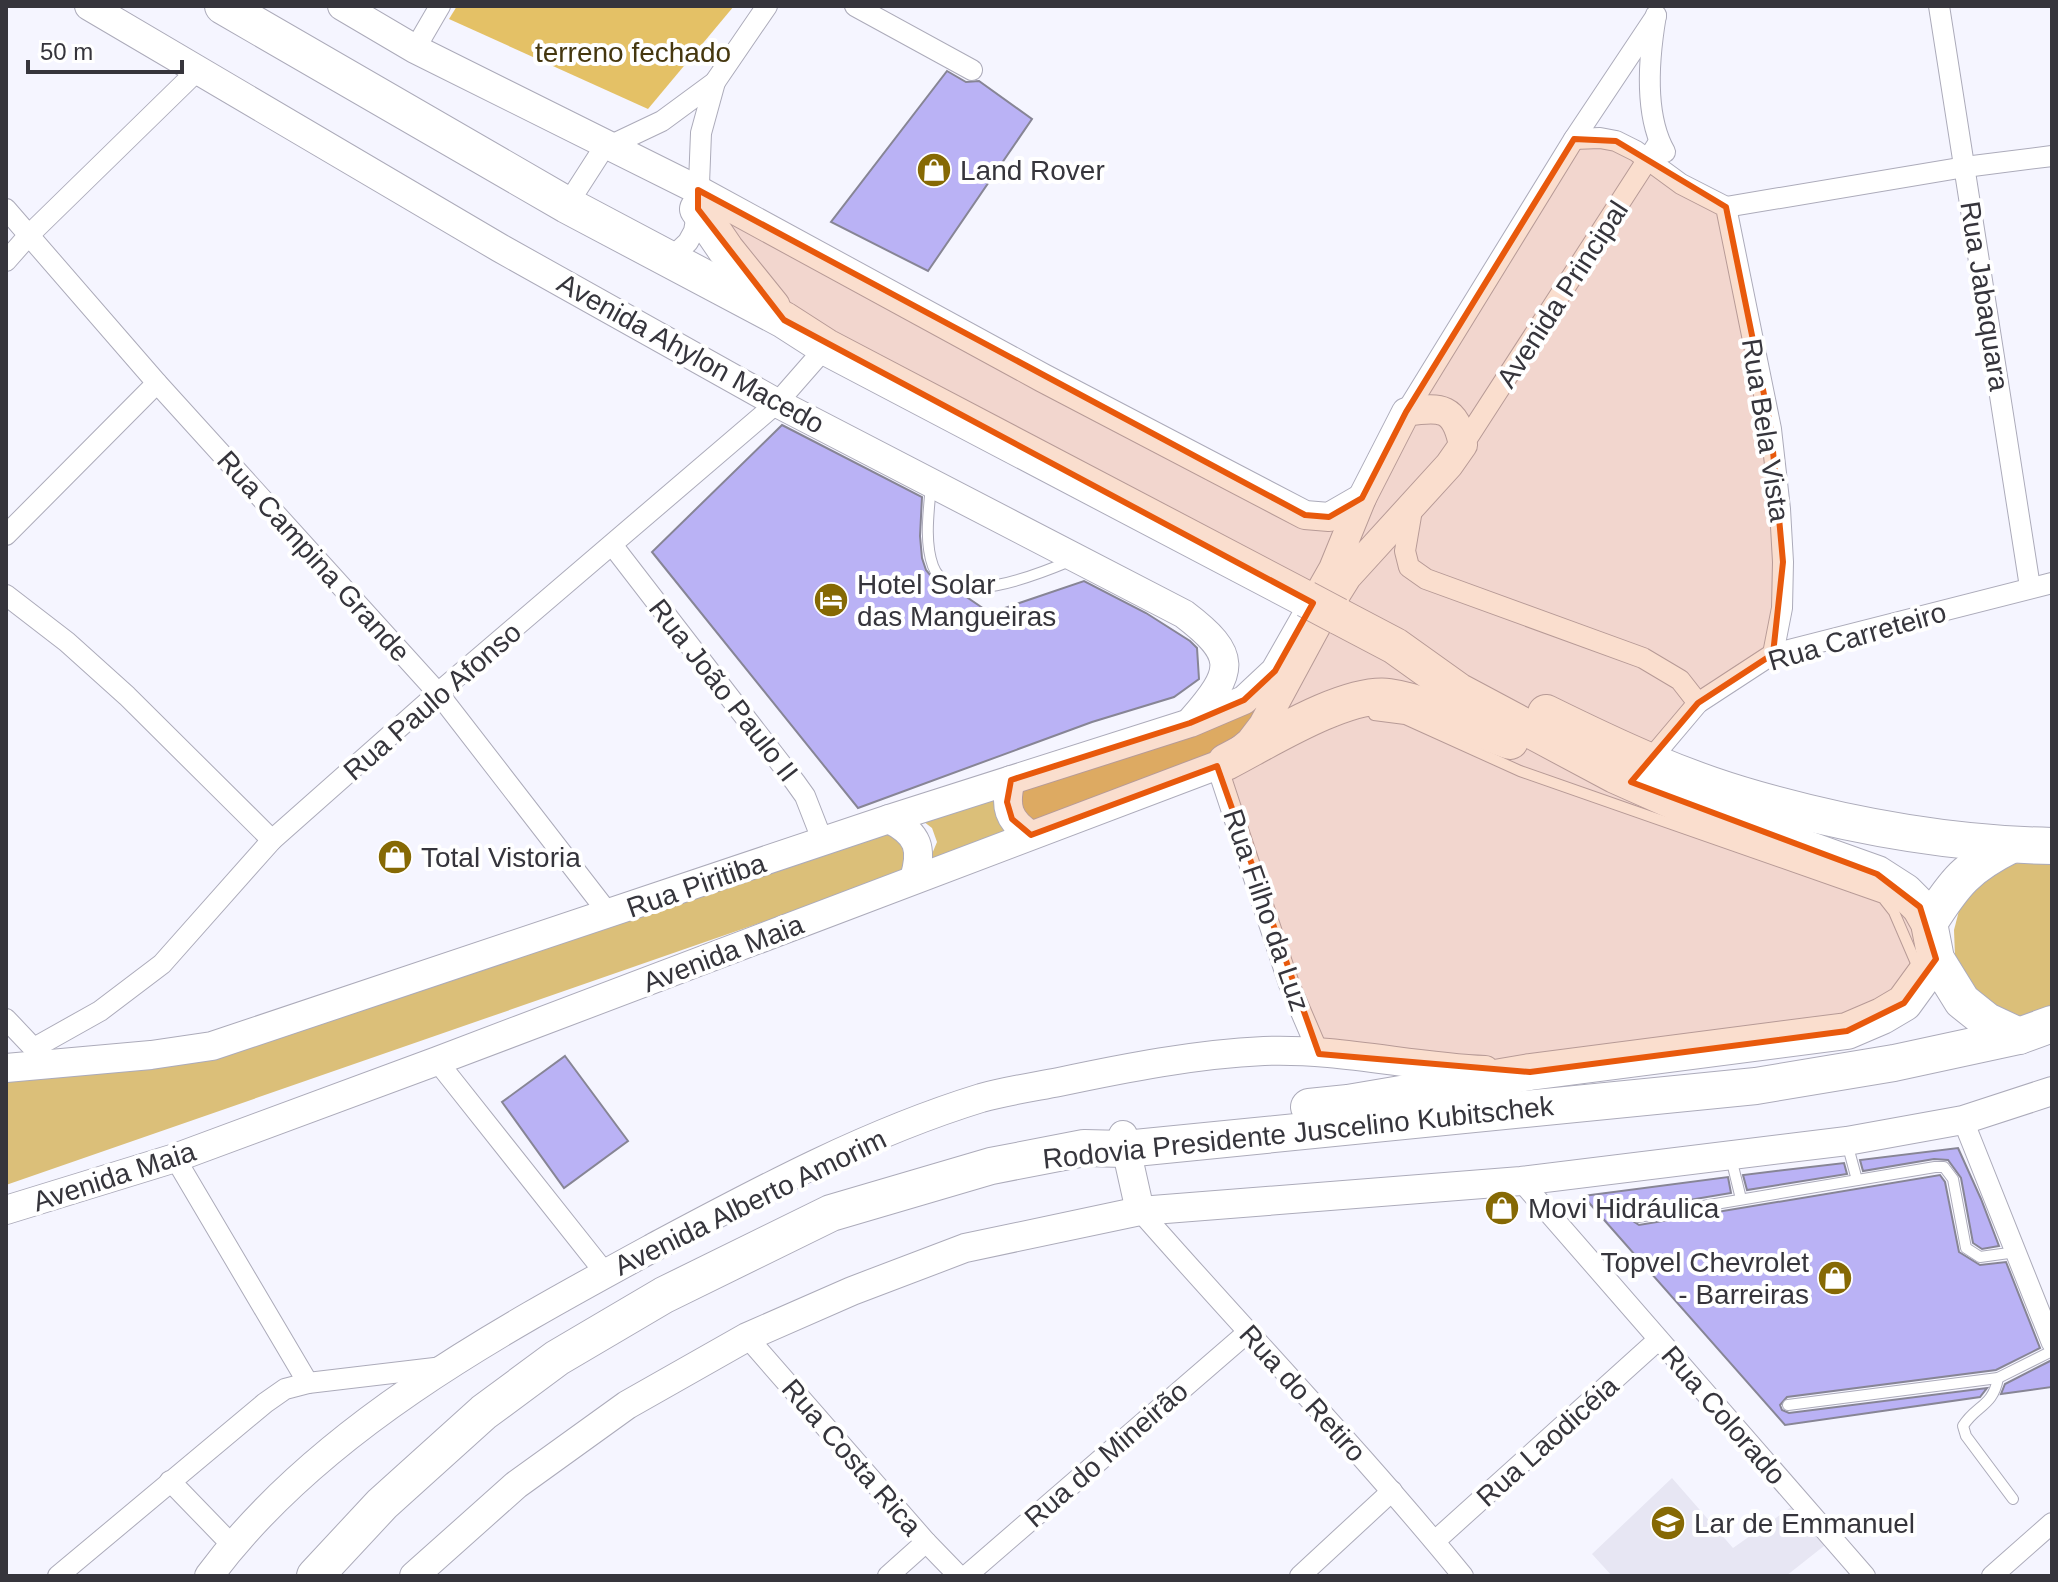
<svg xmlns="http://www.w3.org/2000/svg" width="2058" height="1582" font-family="Helvetica,sans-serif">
  <rect width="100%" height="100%" fill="#f5f5ff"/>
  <!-- built -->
  <path fill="#e7e6f3" d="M1672,1478L1733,1548L1797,1503L1829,1542L1786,1576H1612L1592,1554Z"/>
  <!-- green -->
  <g fill="#dbbf79">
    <path d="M1294,663L1226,753L1031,823L1021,813L1017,786L1110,752Z"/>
    <path d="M1001,786L1016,832L927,866L937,842L932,828L919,818Z"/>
    <path d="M896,822L912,867L855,890L6,1185V1068L195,1049Z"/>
    <path d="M2052,860V1011L2033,1019L2006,1014L1983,1001L1955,956L1954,930L1961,903L1997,865Z"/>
  </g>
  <!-- forest -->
  <path fill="#e4c166" d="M457,6H734L648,109L449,19Z"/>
  <!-- building -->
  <g fill="#bab2f5" stroke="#878595" stroke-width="2">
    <path d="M947,71L966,82L979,81L1032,119L928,271L831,222Z"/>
    <path d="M782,425L922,497L920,536L922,558L926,570L939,586L962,594L990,613L1084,581L1146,613L1190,641L1197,648L1199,679L1174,697L1092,722L858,808L652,552Z"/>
    <path d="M565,1056L628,1141L564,1188L502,1102Z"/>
    <path d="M1958,1148L1981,1199L1999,1246L1982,1249L1973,1243L1961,1178L1948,1160L1934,1159L1863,1171L1860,1160Z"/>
    <path d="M1844,1163L1847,1174L1747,1190L1743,1175Z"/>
    <path d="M1940,1175L1945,1182L1959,1252L1980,1265L2006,1262L2040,1348L1996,1370L1787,1397L1780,1405L1782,1410L1789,1413L1987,1388L1980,1397L1785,1425L1583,1196L1728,1177L1731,1193L1636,1209L1631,1214L1630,1219L1639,1225Z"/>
    <path d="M2052,1360V1387L2001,1394L2005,1384Z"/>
  </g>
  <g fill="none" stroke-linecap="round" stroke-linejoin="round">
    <!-- lane casing -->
    <g stroke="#acabba" stroke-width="12">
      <g id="lane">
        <path d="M931,485C929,510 924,541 933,566C950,611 1039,574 1070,561"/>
        <path d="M1374,715L1405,719L1520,771L1883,898L1894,912L1919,970"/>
        <path d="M1847,1143L1857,1180"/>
        <path d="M1731,1158L1741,1199"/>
        <path d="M1638,1217L1935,1167H1944L1953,1179L1966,1248L1980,1257L2016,1252"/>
        <path d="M1998,1378C1993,1407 1976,1405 1963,1426L1966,1436L2013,1499"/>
        <path d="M1788,1405L1998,1378L2052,1351"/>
      </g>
    </g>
    <!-- street casing -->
    <g stroke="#acabba" stroke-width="22">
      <g id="street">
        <path d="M855,6L972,70"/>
        <path d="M1939,6L2030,587"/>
        <path d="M1656,15C1649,56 1644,115 1665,152"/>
        <path d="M415,49L440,6"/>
        <path d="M1574,139L1600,138L1616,141L1636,151L1681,184L1726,207L1771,429L1780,509L1783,562L1782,608L1773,654"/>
        <path d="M567,205L603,149L662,121L715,82L767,6"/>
        <path d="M1726,207L1965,167L2052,156"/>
        <path d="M6,209L157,383L438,693L609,914"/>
        <path d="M669,260L688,242L694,231L698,209L701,133L715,82"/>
        <path d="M6,261L29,235L199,69"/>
        <path d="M1406,412L1574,139L1656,16"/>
        <path d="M1463,445L1659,142"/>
        <path d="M1413,504L1405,551L1409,567L1426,579L1643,658L1680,680L1698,703"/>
        <path d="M6,535L157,383"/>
        <path d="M613,546L795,782L805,796L823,842"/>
        <path d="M6,595L67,642L127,696L272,840"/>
        <path d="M1649,761L1698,703L1773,654L2052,583"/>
        <path d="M1217,766L1289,984L1319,1054"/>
        <path d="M6,1019L41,1056"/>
        <path d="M34,1048L100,1011L162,964L272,840L438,693L777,403L826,347"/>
        <path d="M437,1061L606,1274"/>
        <path d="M1963,1120L2052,1343"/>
        <path d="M175,1158L308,1383"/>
        <path d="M1521,1181L1865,1576"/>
        <path d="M1140,1211C1247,1333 1360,1450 1463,1576"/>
        <path d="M747,1337L926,1542L959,1576"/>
        <path d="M170,1481L232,1545"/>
        <path d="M1435,1541L1658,1340"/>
        <path d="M58,1576L265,1403L285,1389L308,1383L443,1367"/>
        <path d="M888,1576L926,1542"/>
        <path d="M966,1576L1247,1333"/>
        <path d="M1300,1576L1392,1491"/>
        <path d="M1992,1576L2052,1523"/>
      </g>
    </g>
    <!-- secondary casing -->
    <g stroke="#acabba" stroke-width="30">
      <g id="secondary">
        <path d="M89,6L500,248L777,403L1184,614C1238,655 1235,671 1192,720"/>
        <path d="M342,6L415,49L698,190L1043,378L1305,515L1329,517L1362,498"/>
        <path d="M1011,780C1004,806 1008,821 1031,835"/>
        <path d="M889,819C919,834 923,849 914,879"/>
        <path d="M6,1068L151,1055L212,1046L889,819L1190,723L1244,700L1275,671L1333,569L1362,498L1406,412C1442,406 1455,407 1463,445L1449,465L1347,577L1317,625L1263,725L1250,742L1226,762L437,1061L175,1158L6,1210"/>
        <path d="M1123,1135L1140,1211"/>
        <path d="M209,1576C318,1429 498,1332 656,1246C761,1190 867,1133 981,1098C1006,1091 1033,1087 1059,1082C1125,1068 1196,1054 1264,1051C1338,1048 1412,1067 1485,1070"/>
        <path d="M414,1576L516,1485L627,1405L747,1337L852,1291L965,1248L1140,1211L1521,1181L1847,1141L1963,1120L2052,1091"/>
      </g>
    </g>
    <!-- highway casing -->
    <g stroke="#acabba" stroke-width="38">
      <g id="highway">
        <path d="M223,6L567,205L784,320L826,347L1306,599"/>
        <path d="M698,209L726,250L772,307"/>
        <path d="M1338,616L1395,646L1458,691L1615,775L1678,803L1877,874L1905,892L1920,907L1929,923L1936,959L1962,1001L1987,1021L2019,1036"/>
        <path d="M1546,713C1613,746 1683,779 1756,799C1851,826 1953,844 2052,846"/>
        <path d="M1226,762C1265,742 1346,691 1389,697C1426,702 1475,728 1510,741"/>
        <path d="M1929,923C1955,882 1967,867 2011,845"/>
        <path d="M1309,1107L1348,1103L1530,1072L1847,1031L1882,1016L1904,1003L1936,959"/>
        <path d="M315,1576L382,1504L484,1412L557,1358L664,1295L831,1213L991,1166L1084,1148L1125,1149L1756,1086L1894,1063L2019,1036L2052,1024"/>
      </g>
    </g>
    <!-- lane -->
    <use href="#lane" stroke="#fff" stroke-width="10"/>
    <!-- street -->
    <use href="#street" stroke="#fff" stroke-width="20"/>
    <!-- secondary -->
    <use href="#secondary" stroke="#fff" stroke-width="28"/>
    <!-- highway -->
    <use href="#highway" stroke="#fff" stroke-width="36"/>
    <!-- highway-bridge casing -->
    <g stroke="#acabba" stroke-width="38" stroke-linecap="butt">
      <path id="highway-bridge" d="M1306,599L1338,616"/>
    </g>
    <!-- highway-bridge -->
    <use href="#highway-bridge" stroke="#fff" stroke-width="36"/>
  </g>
  <!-- marked area -->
  <path fill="#e8590c" fill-opacity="0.2" stroke="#e8590c" stroke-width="6" stroke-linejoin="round" d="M1574,139L1616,141L1726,207L1771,429L1783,562L1773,654L1698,703L1631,782L1877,874L1920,907L1936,959L1904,1003L1847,1031L1530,1072L1319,1054L1217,766L1031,835L1012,819L1007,802L1011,780L1190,723L1244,700L1275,671L1313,603L784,320L698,209V190L1305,515L1329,517L1362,498L1406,412Z"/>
  <!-- icons -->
  <defs>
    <g id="shop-disc" transform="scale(1.8)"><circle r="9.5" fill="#866904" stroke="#fff"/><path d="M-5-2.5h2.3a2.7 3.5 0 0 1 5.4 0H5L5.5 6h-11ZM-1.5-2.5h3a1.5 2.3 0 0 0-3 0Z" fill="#fff"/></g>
    <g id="hotel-disc" transform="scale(1.8)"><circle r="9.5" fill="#866904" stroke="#fff"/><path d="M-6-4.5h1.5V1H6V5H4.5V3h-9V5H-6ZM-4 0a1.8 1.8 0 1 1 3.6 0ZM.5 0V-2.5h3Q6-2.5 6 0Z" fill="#fff"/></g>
    <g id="school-disc" transform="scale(1.8)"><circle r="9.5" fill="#866904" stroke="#fff"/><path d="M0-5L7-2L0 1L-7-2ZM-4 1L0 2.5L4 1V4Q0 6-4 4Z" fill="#fff"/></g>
  </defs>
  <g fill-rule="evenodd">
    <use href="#shop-disc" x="934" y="170"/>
    <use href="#hotel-disc" x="831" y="600"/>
    <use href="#shop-disc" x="395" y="857"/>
    <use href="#shop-disc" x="1502" y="1208"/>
    <use href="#shop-disc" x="1835" y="1278"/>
    <use href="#school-disc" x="1668" y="1523"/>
  </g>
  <g text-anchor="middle" stroke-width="8" stroke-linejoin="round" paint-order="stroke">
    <!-- park labels -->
    <g font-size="28" fill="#45370f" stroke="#fff">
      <text x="633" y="62">terreno fechado</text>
    </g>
    <!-- poi labels -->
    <g font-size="28" fill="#36353c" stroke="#fff" text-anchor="start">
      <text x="960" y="180">Land Rover</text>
      <text x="857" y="594">Hotel Solar<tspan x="857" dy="32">das Mangueiras</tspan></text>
      <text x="421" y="867">Total Vistoria</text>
      <text x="1528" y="1218">Movi Hidráulica</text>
      <text x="1809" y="1272" text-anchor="end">Topvel Chevrolet<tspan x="1809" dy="32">- Barreiras</tspan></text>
      <text x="1694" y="1533">Lar de Emmanuel</text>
    </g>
    <!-- street labels -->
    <g font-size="28" fill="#36353c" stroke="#fff">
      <text transform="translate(1562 294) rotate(-57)" y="10">Avenida Principal</text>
      <text transform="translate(1985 296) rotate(81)" y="10">Rua Jabaquara</text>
      <text transform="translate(691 353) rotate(29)" y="10">Avenida Ahylon Macedo</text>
      <text transform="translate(1766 430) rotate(81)" y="10">Rua Bela Vista</text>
      <text transform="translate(314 556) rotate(48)" y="10">Rua Campina Grande</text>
      <text transform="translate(1857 636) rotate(-16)" y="10">Rua Carreteiro</text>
      <text transform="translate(724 690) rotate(52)" y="10">Rua João Paulo II</text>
      <text transform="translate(432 701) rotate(-41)" y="10">Rua Paulo Afonso</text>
      <text transform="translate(696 885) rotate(-19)" y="10">Rua Piritiba</text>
      <text transform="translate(1267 910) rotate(71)" y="10">Rua Filho da Luz</text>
      <text transform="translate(723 953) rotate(-21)" y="10">Avenida Maia</text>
      <text transform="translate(1298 1132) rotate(-6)" y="10">Rodovia Presidente Juscelino Kubitschek</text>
      <text transform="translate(114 1176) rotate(-18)" y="10">Avenida Maia</text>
      <text transform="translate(750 1202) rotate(-26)" y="10">Avenida Alberto Amorim</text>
      <text transform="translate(1303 1393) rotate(48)" y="10">Rua do Retiro</text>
      <text transform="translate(1724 1415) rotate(49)" y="10">Rua Colorado</text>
      <text transform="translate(1547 1441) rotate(-42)" y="10">Rua Laodicéia</text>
      <text transform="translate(1106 1454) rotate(-41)" y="10">Rua do Mineirão</text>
      <text transform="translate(852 1457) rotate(49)" y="10">Rua Costa Rica</text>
    </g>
  </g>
  <!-- border -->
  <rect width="2058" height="1582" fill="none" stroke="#36353c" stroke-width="16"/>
  <!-- scale -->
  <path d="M28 60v12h154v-12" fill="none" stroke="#36353c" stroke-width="4"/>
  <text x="40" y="60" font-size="24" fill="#36353c" stroke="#ffffff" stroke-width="6" paint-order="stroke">50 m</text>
</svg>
